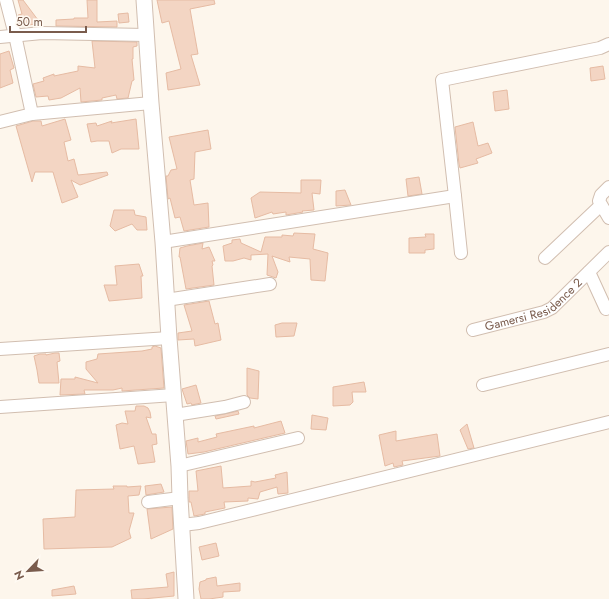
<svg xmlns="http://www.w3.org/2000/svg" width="609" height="599" font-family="Jost,sans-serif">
  <rect width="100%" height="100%" fill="#fdf6ec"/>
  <!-- building -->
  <g fill="#f3d5c3" stroke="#e6bba3">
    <path d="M18,0H23L38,20L36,24L20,26L18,15L22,14Z"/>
    <path d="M87,0H97V22L117,21V27L56,26V20L74,19V18H88Z"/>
    <path d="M157,0H214L215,4L190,9L198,54L191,55L200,85L168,90L166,73L181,69L169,21L162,23Z"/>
    <path d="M128,13L129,22L119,23L118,14Z"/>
    <path d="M92,41L137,42V46L133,47V59H132L134,80L132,81L128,98L117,99L116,95L102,98V100L81,102L80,88L61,98L49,100L48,96L36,97L33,84L44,81L43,78L54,74V76L78,71V66L95,68Z"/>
    <path d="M9,51L14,68L10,70L13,83L0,88V54Z"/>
    <path d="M603,66L605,79L591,81L590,68Z"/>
    <path d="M507,90L509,109L495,111L493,92Z"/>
    <path d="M65,119L71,140L64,142L68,161L74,159L78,175L107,172L108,175L80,185L71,180L78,197L62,203L53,172H35L32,182L16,126L33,121H41L42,126Z"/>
    <path d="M136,119L139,149H121L112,153L109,141H97L91,142L87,124L96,123L97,126L112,121L111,123Z"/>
    <path d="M473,122L478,146L488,143L492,153L476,159L478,163L460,168L459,164L455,127Z"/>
    <path d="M208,130L211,149L195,152L194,179L190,180L194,205L208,203L209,227L184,231L180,217L175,218L170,198L168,199L166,176H168L171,170L177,169L169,137Z"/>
    <path d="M419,177L422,194L408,196L406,179Z"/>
    <path d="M301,180H321L320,194L312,193L314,210L302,211L303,212L286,215V212L273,214L272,212L255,218L251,198L260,192L301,193Z"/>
    <path d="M345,190L351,205L336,206V191Z"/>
    <path d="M114,210H134L135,215L146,217L147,230H137L132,224L115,231L110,226Z"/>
    <path d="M294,233L315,234L313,249L328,253L325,281L311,280L310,259L289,257L290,262L272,256L278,272L276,278L267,275L268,254L251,255V260L244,258L233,261H225L223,246L232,243V240L240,239L241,243L261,252L265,237H282V235L293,236Z"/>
    <path d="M425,234H434V249L425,250V253H409V238L426,237Z"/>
    <path d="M203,243L202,249L209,247L215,261H212L213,265L212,266L214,285L186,289L180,257H179L180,248L187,246Z"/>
    <path d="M139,264L143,276H141L142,298L109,301L104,285H117L115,266Z"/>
    <path d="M209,301L215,324L218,323L221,340L195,346L194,339L178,340V333L192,331L184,305Z"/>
    <path d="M282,323H297L294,336L276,337L275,325Z"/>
    <path d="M155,346L161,348L164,388L122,391V388L113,390H84L85,394L60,395L61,379H75V377L98,383L86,369V362L97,359L98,354L142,351L152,349V347Z"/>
    <path d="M55,353H59L60,361L57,362L59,383H39L37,370L34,356L40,354H46V355Z"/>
    <path d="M247,368L259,371L258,399L250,398L247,395Z"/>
    <path d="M364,382L366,392H352L353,402L350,405L333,406V387Z"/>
    <path d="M196,385L201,403L192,405L191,403L187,404L182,389Z"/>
    <path d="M136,406H144L148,408L150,412L151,418L146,417L152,434H156L157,444L152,445L155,462L138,464L134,446L120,449L116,425L122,423L128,424L125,411H135Z"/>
    <path d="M238,411L239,414L216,419L215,416Z"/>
    <path d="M312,415L328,418L326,430L311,429Z"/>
    <path d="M281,421L285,433L204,452L188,454L186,441L198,438V442L217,437L216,434L254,426V428Z"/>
    <path d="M467,424L474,448L468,449L460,430Z"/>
    <path d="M396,431V441L437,434L440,456L402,461L403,465L394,467L393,463L385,466L379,435Z"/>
    <path d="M221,466L223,488L251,486V481L255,482L276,478L275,475L287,472L288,493L278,494L277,487L260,492L258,499L248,498V501L224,502L225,508L205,512V514L194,516L191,502H189V491H198L196,471Z"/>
    <path d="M161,484L164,492L146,495L145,486Z"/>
    <path d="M113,486H127V487L141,486L139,495L128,496L129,513H134L129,531L131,538L112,547L44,549L43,519L75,517L76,490L114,489Z"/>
    <path d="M172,507L173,529L151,539L147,509Z"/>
    <path d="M216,543L219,556L202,560L199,547Z"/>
    <path d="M174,572V596L143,599H132L131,590L168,587L166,574Z"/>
    <path d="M216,577L217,586L240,583V591L223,592V597L209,599H201L199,589L200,582L206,580V579Z"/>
    <path d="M74,586L76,594L52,596V590Z"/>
  </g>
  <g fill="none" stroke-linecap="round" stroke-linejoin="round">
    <!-- minor casing -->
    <g stroke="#d1beb0" stroke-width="14">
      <g id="minor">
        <path d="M6,0L15,35L32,114"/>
        <path d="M0,37L42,33L146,35"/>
        <path d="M0,122L32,114L151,103"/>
        <path d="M609,187L601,195L599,201L609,218"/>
        <path d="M163,242L455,196"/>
        <path d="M461,253L455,196L442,80L600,48L609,44"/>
        <path d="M545,258L601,205"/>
        <path d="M589,272L606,309"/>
        <path d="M166,300L270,284"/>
        <path id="s1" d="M473,330L544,312L552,308L609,252"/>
        <path d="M0,349L169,338"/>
        <path d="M483,385L609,354"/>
        <path d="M0,407L174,395"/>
        <path d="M175,415L225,407L244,402"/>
        <path d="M179,466L298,438"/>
        <path d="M148,502L180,498"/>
        <path d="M182,525L199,523L609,422"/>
      </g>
    </g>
    <!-- tertiary casing -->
    <g stroke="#d1beb0" stroke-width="17">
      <path id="tertiary" d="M144,0L151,103L163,242L169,338L179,466L180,498L186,599"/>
    </g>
    <!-- minor -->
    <use href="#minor" stroke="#fff" stroke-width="12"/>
    <!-- tertiary -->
    <use href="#tertiary" stroke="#fff" stroke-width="15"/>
  </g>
  <g text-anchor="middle" stroke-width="4" stroke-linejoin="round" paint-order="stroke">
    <!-- street labels -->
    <g font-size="12" fill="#7a5c4d" stroke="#fffaf3">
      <text dy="4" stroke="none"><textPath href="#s1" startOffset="67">Gamersi Residence 2</textPath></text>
    </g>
  </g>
  <!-- north arrow -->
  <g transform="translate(28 571) rotate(245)" stroke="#fffaf3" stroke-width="3" paint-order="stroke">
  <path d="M0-3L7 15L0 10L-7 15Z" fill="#7a5c4d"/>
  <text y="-6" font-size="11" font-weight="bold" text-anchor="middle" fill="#7a5c4d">N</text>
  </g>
  <!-- scale -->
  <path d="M10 26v6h76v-6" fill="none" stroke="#7a5c4d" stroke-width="2"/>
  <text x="16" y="26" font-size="12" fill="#7a5c4d" stroke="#fffaf3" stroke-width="3" paint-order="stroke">50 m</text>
</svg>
